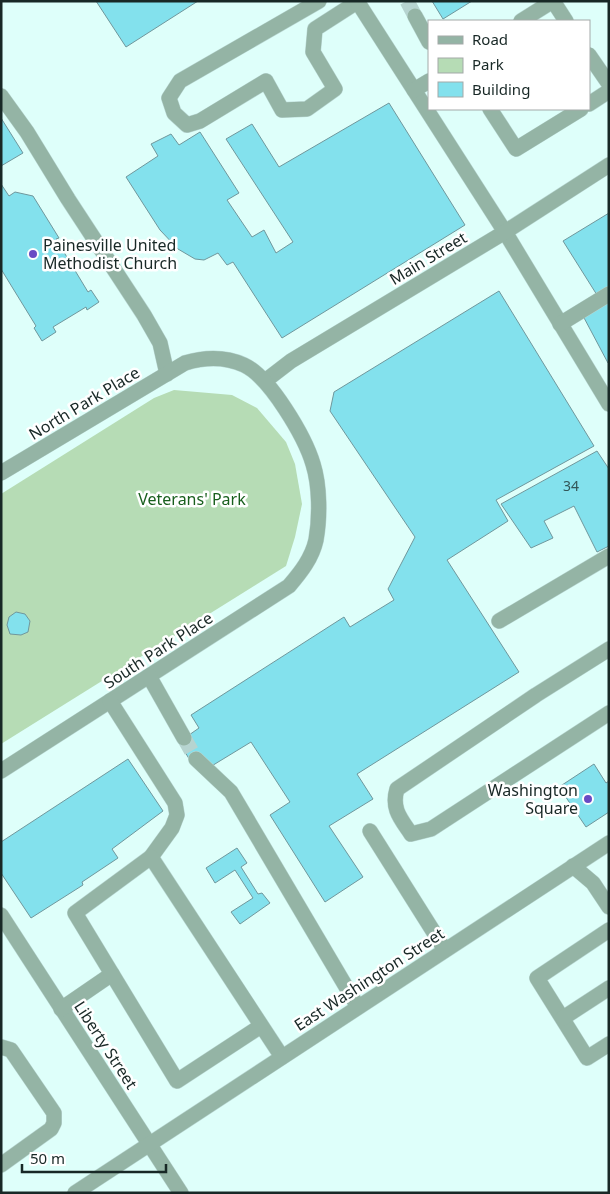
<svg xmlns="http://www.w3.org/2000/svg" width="610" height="1194" font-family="'Noto Sans',sans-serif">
  <rect width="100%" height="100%" fill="#defffa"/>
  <!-- green -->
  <path fill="#b6dcb5" d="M174,390L232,395L257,408L286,442L295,464L302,504L295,537L286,566L1,744V494L154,398Z"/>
  <!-- building -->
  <g fill="#83e1ed" stroke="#70979c">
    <path d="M96,1H198L126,47Z"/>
    <path d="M432,1H472L443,19Z"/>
    <path d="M389,103L465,225L282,338L233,262L227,265L218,253L204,260L195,259L178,249L160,230L126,177L158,156L151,144L171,134L179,145L200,132L239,193L227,200L252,237L264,230L276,253L293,242L226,139L252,124L279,167Z"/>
    <path d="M1,118L23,153L1,166Z"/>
    <path d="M1,184L9,196L15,192L33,196L59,238L56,239L88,292L91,290L99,302L87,310L86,307L53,327L56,332L42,341L34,328L36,326L1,269Z"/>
    <path d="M609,213V288L597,295L563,241Z"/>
    <path d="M499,291L594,446L496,500L508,521L447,560L519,672L357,774L373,799L329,826L363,877L325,902L270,815L290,802L251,742L210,767L191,762L179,742L199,728L191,715L344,617L350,627L394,600L388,589L415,537L330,411L334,392Z"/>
    <path d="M609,300V362L608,363L582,314Z"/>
    <path d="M597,451L609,469V546L597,552L574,506L544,521L553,538L531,548L501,504Z"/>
    <path d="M16,612L25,614L30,621L28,632L21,635L10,634L7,625L9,617Z"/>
    <path d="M128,759L163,811L112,849L118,858L82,882L83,885L31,918L1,873V842Z"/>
    <path d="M594,764L606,783L609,781V812L586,827L559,787Z"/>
    <path d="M237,848L247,863L241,867L258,894L262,893L270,903L240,924L231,912L253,898L235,870L215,883L206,868Z"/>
  </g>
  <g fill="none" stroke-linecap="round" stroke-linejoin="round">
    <!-- minor-tunnel -->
    <g stroke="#b6d4d0" stroke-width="15" stroke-dasharray="15 8" stroke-linecap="butt">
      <path d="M407,1L415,16"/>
      <path d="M184,738L196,759"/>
    </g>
    <!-- minor casing -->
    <g stroke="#bad8d4" stroke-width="16">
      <g id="minor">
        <path d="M319,1L180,81L169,98L174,113L187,125L200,121L266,81L282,110L307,109L335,89L313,52L315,29L357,2"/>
        <path d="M357,1L505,232L609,404"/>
        <path d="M415,16L429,42"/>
        <path d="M521,21L553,1L566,21"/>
        <path d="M589,55L609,84"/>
        <path d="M414,90L429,81"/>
        <path d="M1,96L27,132L68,199L144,315L160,343L167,374"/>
        <path d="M589,104L609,91"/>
        <path d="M490,109L516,149L581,109"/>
        <path d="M560,324L609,294"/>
        <path d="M265,381L291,361L505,232L609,165"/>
        <path d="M1,473L185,363C205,357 224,356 244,365C270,377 305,437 313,464C320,486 320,518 316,540C312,558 301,572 289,586L1,771"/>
        <path d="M499,621L609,556"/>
        <path d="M609,649L536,695L397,789C391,809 401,819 411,834L431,829L609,713"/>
        <path d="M149,676L184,738"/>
        <path d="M110,701L175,803L177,815L172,828L151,857"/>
        <path d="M196,759L231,792L358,1007"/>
        <path d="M370,831L445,950"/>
        <path d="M573,866L593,883L609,907"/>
        <path d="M1,915L181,1193"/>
        <path d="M609,930L537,978L587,1058L609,1044"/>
        <path d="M61,1009L112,974"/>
        <path d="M563,1018L609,988"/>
        <path d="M261,1026L177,1081L75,913L151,857L282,1057"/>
        <path d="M1,1047L11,1050L54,1113V1123L51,1129L1,1165"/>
        <path d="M75,1193L609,843"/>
      </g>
    </g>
    <!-- minor -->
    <use href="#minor" stroke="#94b4a5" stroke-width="15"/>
  </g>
  <!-- markers -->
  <g fill="#684bc4" stroke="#fff" stroke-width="2">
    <circle cx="33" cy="254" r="5"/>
    <circle cx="588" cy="799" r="5"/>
  </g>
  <g text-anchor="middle" stroke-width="5" stroke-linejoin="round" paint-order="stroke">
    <!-- number labels -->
    <g font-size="14" fill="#335658">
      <text x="571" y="491">34</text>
    </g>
    <!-- poi labels -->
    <g font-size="16" fill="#182826" stroke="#fff" text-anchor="start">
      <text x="43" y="251">Painesville United<tspan x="43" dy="18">Methodist Church</tspan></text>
      <text x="578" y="796" text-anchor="end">Washington<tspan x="578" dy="18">Square</tspan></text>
    </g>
    <!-- street labels -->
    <g font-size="16" fill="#182826" stroke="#fff">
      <text transform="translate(428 258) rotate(-31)" y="6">Main Street</text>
      <text transform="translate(84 403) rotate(-31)" y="6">North Park Place</text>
      <text transform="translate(158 650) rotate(-33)" y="6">South Park Place</text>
      <text transform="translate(369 979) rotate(-33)" y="6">East Washington Street</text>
      <text transform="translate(106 1045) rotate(57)" y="6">Liberty Street</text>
    </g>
    <!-- park labels -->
    <g font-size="16" fill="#185f1d" stroke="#fff">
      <text x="192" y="505">Veterans' Park</text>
    </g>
  </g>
  <!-- border -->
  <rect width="610" height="1194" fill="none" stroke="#182826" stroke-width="5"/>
  <!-- legend -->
  <rect x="428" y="20" width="162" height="90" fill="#ffffff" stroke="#a3a9a8"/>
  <rect x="438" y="36" width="25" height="8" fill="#94b4a5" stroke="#a3a9a8"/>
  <text x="472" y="45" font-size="15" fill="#182826">Road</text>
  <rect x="438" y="58" width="25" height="15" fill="#b6dcb5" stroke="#a3a9a8"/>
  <text x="472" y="70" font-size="15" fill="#182826">Park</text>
  <rect x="438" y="82" width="25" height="15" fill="#83e1ed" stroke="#a3a9a8"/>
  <text x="472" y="95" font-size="15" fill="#182826">Building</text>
  <!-- scale -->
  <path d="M22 1164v8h144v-8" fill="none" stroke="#182826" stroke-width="2.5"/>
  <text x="30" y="1164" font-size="15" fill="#182826" stroke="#ffffff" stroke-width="4" paint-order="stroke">50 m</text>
</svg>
